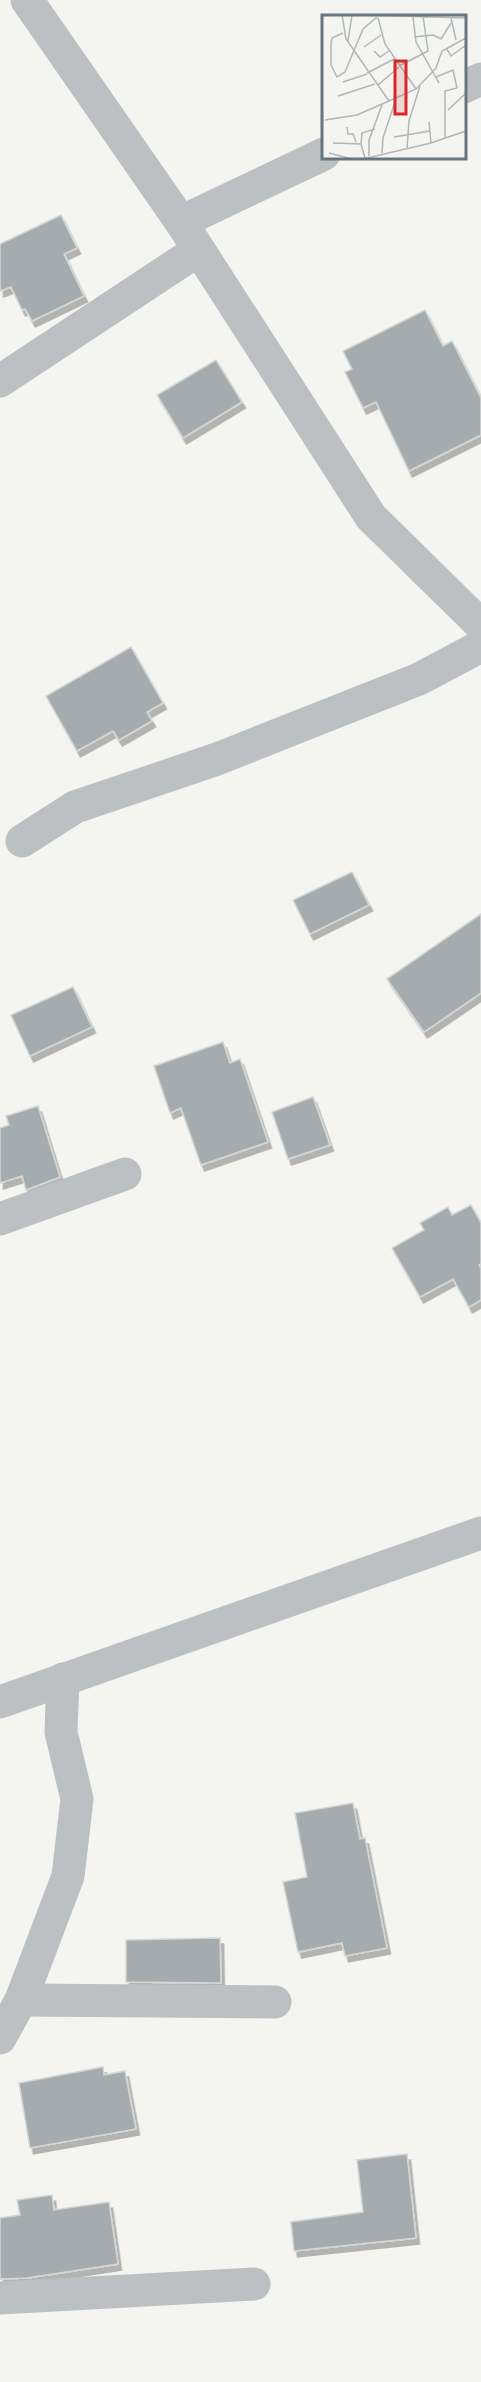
<svg xmlns="http://www.w3.org/2000/svg" width="481" height="2382" font-family="'Archivo Narrow',sans-serif">
  <defs>
    <filter id="shadow"><feDropShadow dx="3.5" dy="6" stdDeviation="0" flood-color="#0004"/></filter>
  </defs>
  <rect width="100%" height="100%" fill="#f4f4f1"/>
  <!-- building -->
  <g fill="#a4acb0" stroke="#d6d5d4" stroke-width="1.5" filter="url(#shadow)">
    <path d="M61,215L77,248L64,254L84,296L32,321L25,309L22,310L11,287L0,291V244Z"/>
    <path d="M425,310L443,346L452,341L481,398V435L409,471L376,402L363,408L345,372L352,369L343,351Z"/>
    <path d="M216,360L242,402L183,438L157,395Z"/>
    <path d="M131,647L163,703L147,712L152,721L119,740L113,731L77,751L46,696Z"/>
    <path d="M352,872L369,905L310,934L293,900Z"/>
    <path d="M481,914V993L424,1032L387,979Z"/>
    <path d="M73,987L92,1027L30,1056L11,1015Z"/>
    <path d="M223,1042L230,1063L240,1059L268,1142L201,1165L181,1108L170,1113L154,1066Z"/>
    <path d="M313,1097L330,1145L288,1159L272,1112Z"/>
    <path d="M38,1106L60,1177L26,1190L22,1176L0,1183V1128L9,1125L6,1116Z"/>
    <path d="M471,1205L481,1223V1264L479,1265L481,1268V1300L469,1307L453,1279L420,1297L392,1248L424,1230L420,1223L448,1207L452,1215Z"/>
    <path d="M353,1803L360,1839L365,1838L387,1948L345,1956L342,1943L298,1952L283,1882L307,1877L295,1813Z"/>
    <path d="M220,1938L221,1983L126,1982V1940Z"/>
    <path d="M103,2067L104,2075L125,2071L136,2129L30,2148L19,2083Z"/>
    <path d="M407,2154L416,2238L294,2251L291,2222L363,2212L357,2160Z"/>
    <path d="M52,2195L54,2210L109,2202L118,2264L27,2278L0,2279V2218L20,2215L17,2200Z"/>
  </g>
  <g fill="none" stroke-linecap="round" stroke-linejoin="round">
    <!-- minor -->
    <g stroke="#bcc0c3" stroke-width="33">
      <path d="M27,0L181,222L371,517L481,625"/>
      <path d="M464,87L481,79"/>
      <path d="M181,222L324,154"/>
      <path d="M0,381L197,251"/>
      <path d="M22,841L75,807L217,759L419,679L481,646"/>
      <path d="M0,1219L125,1174"/>
      <path d="M0,1702L481,1533"/>
      <path d="M21,2000L275,2002"/>
      <path d="M0,2038L21,2000L68,1876L77,1799L61,1732L63,1679"/>
      <path d="M0,2298L254,2284"/>
    </g>
  </g>
  <!-- overview -->
  <g transform="translate(322 15)">
    <rect width="144" height="144" fill="#f4f4f1"/>
    <path fill="none" stroke="#afb7b9" stroke-width="1.5" d="M20,0L24,24L67,86L94,74L114,53L120,36L144,23M43,0L144,3M91,2L94,27L117,68M56,3L63,29L94,74M129,3L134,25M21,18L10,23L9,28V50L15,62L23,57L41,14L55,2M92,22L111,20L119,24L129,8M26,26L30,0M42,32L59,20M124,33L129,41L144,30M52,36L58,42L67,36M77,51L106,36L101,1M45,58L72,44M114,62L131,55L135,73L123,76V124M21,67L45,59M56,70L77,52M16,81L53,69M126,95L144,78M3,105L35,100L67,86M107,107L109,128M25,112L26,119H31L34,127M72,122L108,116M11,128L39,129L43,143M39,129L40,118L53,114M85,134L87,106L98,71M7,138L30,144M60,138L61,123L74,84M47,141V125L60,90M41,144L109,128L144,116"/>
    <path fill="#d62828" fill-opacity="0.15" stroke="#d62828" stroke-width="3" d="M73,46H84V99H73Z"/>
    <rect width="144" height="144" fill="none" stroke="#67777f" stroke-width="3"/>
  </g>
</svg>
